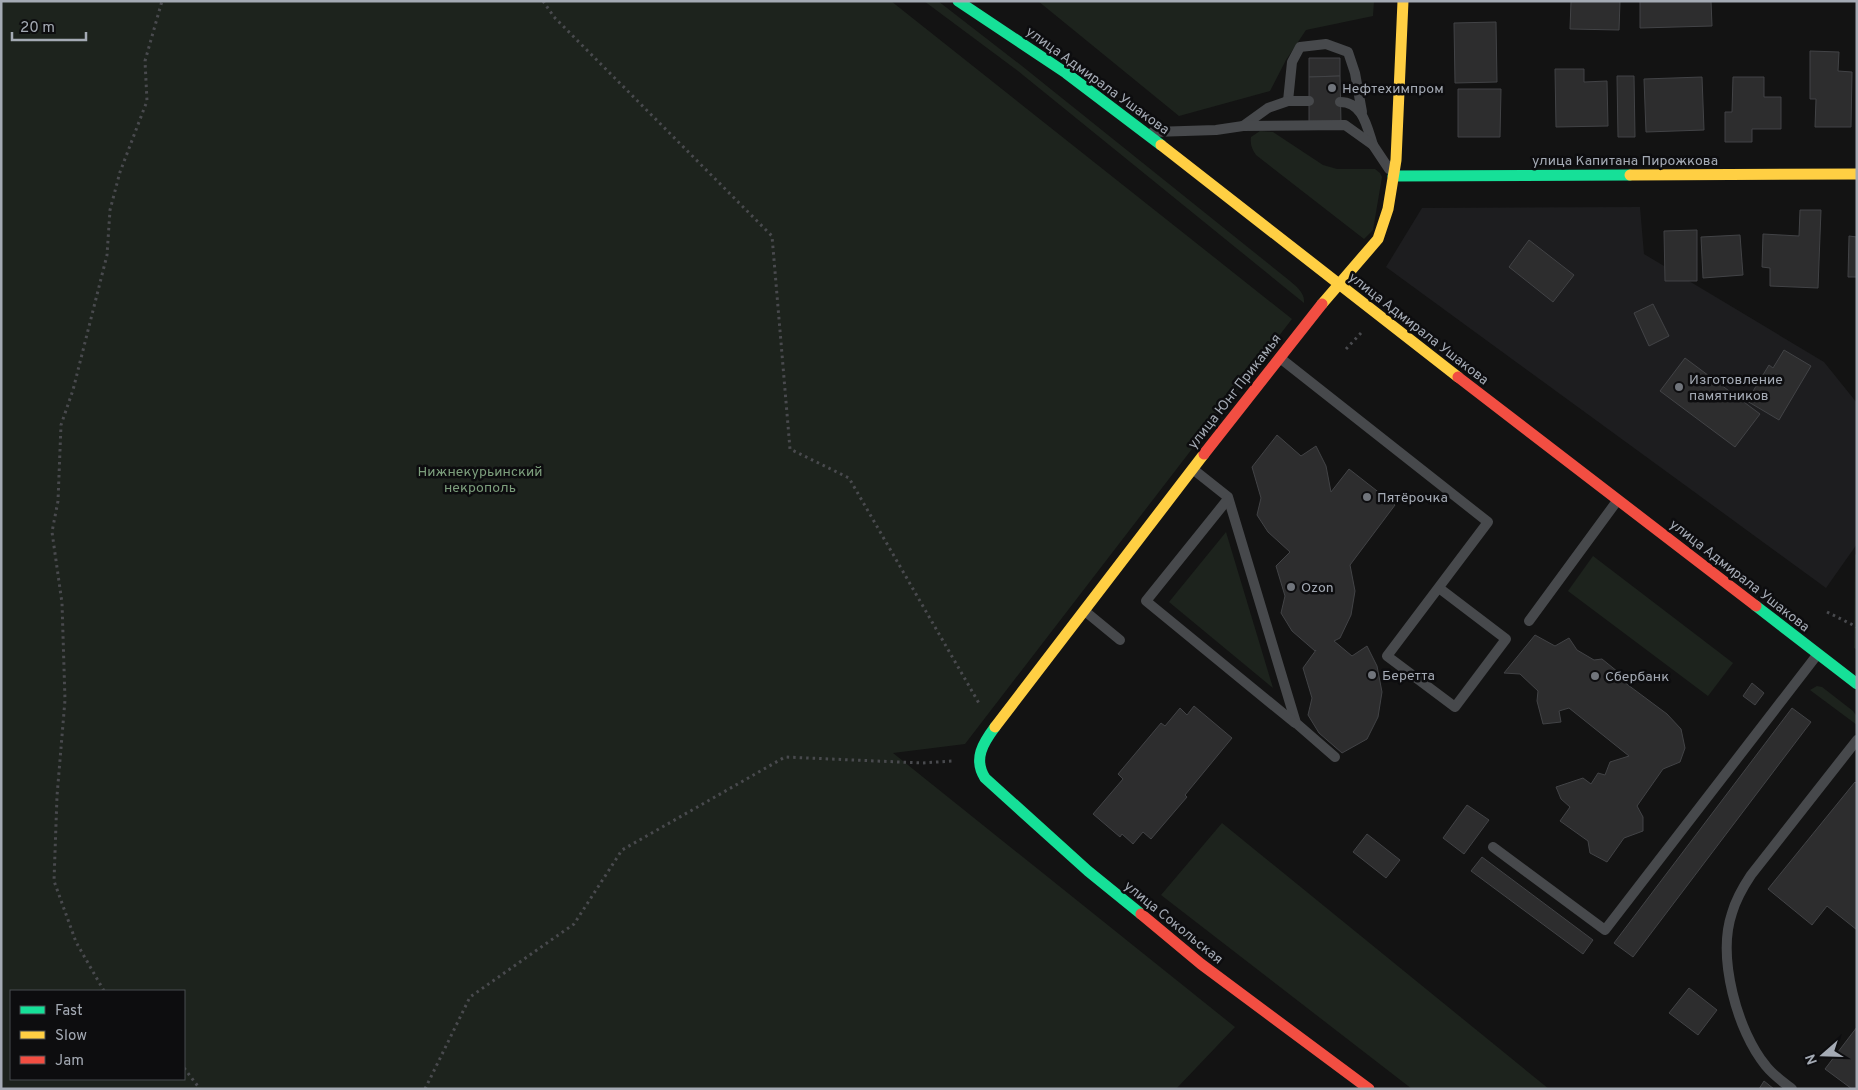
<svg xmlns="http://www.w3.org/2000/svg" width="1858" height="1090" font-family="Overpass,sans-serif">
  <rect width="100%" height="100%" fill="#131313"/>
  <!-- built -->
  <path fill="#1d1d1f" d="M1640,207L1644,254L1824,362L1857,403V544L1826,588L1386,267L1422,208Z"/>
  <!-- green -->
  <g fill="#1d231d" fill-rule="evenodd">
    <path d="M1,1H891L1292,319L965,744L893,753L1235,1027L1176,1089H5L1,1086ZM11,991H184V1079H11Z"/>
    <path d="M924,1H938L1022,66L1290,281C1297,287 1305,293 1304,303L1018,71Z"/>
    <path d="M1038,1H1374L1373,16L1306,30L1286,60L1270,91L1179,116Z"/>
    <path d="M1260,131L1273,132L1323,165L1337,169H1375L1380,173L1382,177L1373,230L1364,239L1256,155C1252,149 1250,145 1251,137Z"/>
    <path d="M1226,532L1273,688L1169,602Z"/>
    <path d="M1857,553V650L1854,648L1855,555Z"/>
    <path d="M1593,556L1733,663L1708,696L1568,591Z"/>
    <path d="M1817,686L1822,687L1853,711L1857,717V725L1810,690Z"/>
    <path d="M1222,823L1549,1089H1412L1161,895Z"/>
  </g>
  <!-- building -->
  <g fill="#2d2d2e" stroke="#424346">
    <path d="M1571,1H1620L1619,30L1570,29Z"/>
    <path d="M1640,1H1711L1712,26L1640,28Z"/>
    <path d="M1496,22L1497,82L1455,83L1454,23Z"/>
    <path d="M1810,51L1839,52L1838,71L1852,72L1851,127H1815L1816,99H1810Z"/>
    <path d="M1309,58H1340V76L1309,77Z"/>
    <path d="M1555,69H1584V82L1607,81L1608,126L1556,127Z"/>
    <path d="M1340,76L1341,123L1309,124V77Z"/>
    <path d="M1617,76H1634L1635,137H1618Z"/>
    <path d="M1702,77L1704,130L1646,132L1644,79Z"/>
    <path d="M1733,77H1764V97H1781V129H1752V142H1725V112H1732Z"/>
    <path d="M1458,89H1501L1500,137H1458Z"/>
    <path d="M1800,210H1821L1818,288L1770,286V268L1762,267L1763,234L1799,236Z"/>
    <path d="M1697,230V281H1665L1664,231Z"/>
    <path d="M1740,235L1743,275L1703,278L1701,237Z"/>
    <path d="M1849,236L1857,237V277H1848Z"/>
    <path d="M1529,240L1574,275L1553,302L1509,267Z"/>
    <path d="M1653,304L1669,336L1649,346L1634,313Z"/>
    <path d="M1784,350L1811,366L1779,420L1747,401L1769,365L1773,368Z"/>
    <path d="M1685,358L1760,414L1735,447L1660,391Z"/>
    <path d="M1277,435L1301,456L1316,446L1326,466L1331,492L1349,469L1395,505L1350,565L1355,591L1351,615L1340,638L1334,641L1352,656L1367,646L1377,666L1382,692L1378,717L1367,739L1342,753L1319,733L1308,715L1312,698L1303,668L1316,650L1315,651L1292,631L1281,613L1285,596L1276,566L1290,552L1268,532L1257,515L1261,498L1252,467Z"/>
    <path d="M1535,635L1555,646L1569,638L1577,650L1594,660L1602,659L1618,672L1620,679L1667,714L1681,729L1685,748L1680,762L1663,769L1637,806L1643,817V831L1624,838L1607,862L1590,853L1588,841L1560,821L1570,807L1561,799L1556,787L1583,778L1591,784L1598,773L1605,775L1610,762L1629,756L1569,708L1559,711L1561,722L1543,724L1537,701L1538,691L1520,674L1504,673Z"/>
    <path d="M1752,683L1764,693L1755,705L1743,696Z"/>
    <path d="M1194,706L1232,738L1185,795L1187,797L1151,839L1143,832L1133,844L1122,834L1120,837L1093,814L1123,779L1118,774L1161,723L1165,726L1180,708L1187,715Z"/>
    <path d="M1792,708L1811,722L1633,957L1614,943Z"/>
    <path d="M1855,782L1857,784V930L1827,906L1812,925L1768,889Z"/>
    <path d="M1467,805L1489,820L1464,854L1443,838Z"/>
    <path d="M1367,834L1400,860L1386,878L1353,852Z"/>
    <path d="M1482,857L1593,940L1583,954L1471,871Z"/>
    <path d="M1689,988L1717,1010L1698,1035L1669,1013Z"/>
    <path d="M1857,1027V1089H1852L1825,1069Z"/>
    <path d="M1764,1081L1774,1089H1759Z"/>
  </g>
  <g fill="none" stroke-linecap="round" stroke-linejoin="round">
    <!-- path -->
    <g stroke="#494a4e" stroke-width="3" stroke-dasharray="2.5 4" stroke-linecap="butt">
      <path d="M543,1L554,17L772,236L790,449L849,478L980,705"/>
      <path d="M1346,349L1361,333"/>
      <path d="M1827,612L1857,627"/>
      <path d="M104,991L76,942L54,881L57,796L65,700L62,603L52,532L58,501L61,425L73,390L107,255L110,210L120,172L147,101L145,61L162,1"/>
      <path d="M184,1068L200,1089"/>
      <path d="M425,1089L470,997L574,924L622,850L785,757L922,763L953,761"/>
    </g>
    <!-- lane -->
    <g stroke="#47494c" stroke-width="10">
      <path d="M1288,101L1292,62L1300,47L1326,44L1348,52L1355,73L1362,112"/>
      <path d="M1340,102C1363,102 1367,127 1373,145"/>
      <path d="M1243,126L1268,108L1288,101H1309"/>
      <path d="M1153,132L1216,130L1243,126L1345,125L1373,145L1389,169"/>
      <path d="M1280,358L1488,522L1387,656L1455,707L1506,639L1439,588"/>
      <path d="M1194,470L1228,497L1296,723L1335,757"/>
      <path d="M1228,499L1146,601L1295,723"/>
      <path d="M1086,612L1120,640"/>
      <path d="M1529,621L1617,501"/>
      <path d="M1493,847L1605,930L1817,655"/>
      <path d="M1792,1089C1783,1082 1773,1075 1766,1066C1737,1031 1717,957 1732,913C1736,899 1743,887 1751,875L1857,740"/>
    </g>
    <!-- fast -->
    <g stroke="#16e098" stroke-width="11">
      <path d="M958,1L1066,73L1161,145"/>
      <path d="M1393,176L1630,175"/>
      <path d="M1756,606L1857,684"/>
      <path d="M995,727C983,743 973,759 985,778L1088,871L1141,914"/>
    </g>
    <!-- slow -->
    <g stroke="#ffcf43" stroke-width="11">
      <path d="M1161,145L1458,377"/>
      <path d="M1630,175L1857,174"/>
      <path d="M1322,304L1378,239L1388,209L1396,160L1403,1"/>
      <path d="M995,727L1204,454"/>
    </g>
    <!-- jam -->
    <g stroke="#f24e42" stroke-width="11">
      <path d="M1458,377L1756,606"/>
      <path d="M1204,454L1322,304"/>
      <path d="M1141,914L1201,964L1369,1089"/>
    </g>
  </g>
  <!-- markers -->
  <g fill="#71757c" stroke="#0d0d0f" stroke-width="2">
    <circle cx="1332" cy="88" r="5"/>
    <circle cx="1679" cy="387" r="5"/>
    <circle cx="1367" cy="497" r="5"/>
    <circle cx="1291" cy="587" r="5"/>
    <circle cx="1372" cy="675" r="5"/>
    <circle cx="1595" cy="676" r="5"/>
  </g>
  <g text-anchor="middle" stroke-width="5" stroke-linejoin="round" paint-order="stroke">
    <!-- street labels -->
    <g font-size="14" fill="#a4aab4" stroke="#0d0d0f">
      <text transform="translate(1098 80) rotate(36)" y="5">улица Адмирала Ушакова</text>
      <text x="1625" y="165">улица Капитана Пирожкова</text>
      <text transform="translate(1419 328) rotate(38)" y="5">улица Адмирала Ушакова</text>
      <text transform="translate(1234 391) rotate(-52)" y="5">улица Юнг Прикамья</text>
      <text transform="translate(1740 575) rotate(38)" y="5">улица Адмирала Ушакова</text>
      <text transform="translate(1174 922) rotate(39)" y="5">улица Сокольская</text>
    </g>
    <!-- poi labels -->
    <g font-size="14" fill="#a4aab4" stroke="#0d0d0f" text-anchor="start">
      <text x="1342" y="93">Нефтехимпром</text>
      <text x="1689" y="384">Изготовление<tspan x="1689" dy="16">памятников</tspan></text>
      <text x="1377" y="502">Пятёрочка</text>
      <text x="1301" y="592">Ozon</text>
      <text x="1382" y="680">Беретта</text>
      <text x="1605" y="681">Сбербанк</text>
    </g>
    <!-- park labels -->
    <g font-size="14" fill="#7c9e7c" stroke="#0d0d0f">
      <text x="480" y="476">Нижнекурьинский<tspan x="480" dy="16">некрополь</tspan></text>
    </g>
  </g>
  <!-- border -->
  <rect width="1858" height="1090" fill="none" stroke="#a4aab4" stroke-width="5"/>
  <!-- legend -->
  <rect x="10" y="990" width="175" height="90" fill="#0d0d0f" stroke="#494c51"/>
  <rect x="20" y="1006" width="25" height="8" fill="#16e098" stroke="#494c51"/>
  <text x="55" y="1015" font-size="15" fill="#a4aab4">Fast</text>
  <rect x="20" y="1031" width="25" height="8" fill="#ffcf43" stroke="#494c51"/>
  <text x="55" y="1040" font-size="15" fill="#a4aab4">Slow</text>
  <rect x="20" y="1056" width="25" height="8" fill="#f24e42" stroke="#494c51"/>
  <text x="55" y="1065" font-size="15" fill="#a4aab4">Jam</text>
  <!-- north arrow -->
  <g transform="translate(1823 1055) rotate(250)" stroke="#0d0d0f" stroke-width="4" paint-order="stroke">
  <path d="M0-4L9 19L0 12L-9 19Z" fill="#a4aab4"/>
  <text y="-8" font-size="14" font-weight="bold" text-anchor="middle" fill="#a4aab4">N</text>
  </g>
  <!-- scale -->
  <path d="M12 32v8h74v-8" fill="none" stroke="#a4aab4" stroke-width="2.5"/>
  <text x="20" y="32" font-size="15" fill="#a4aab4" stroke="#0d0d0f" stroke-width="4" paint-order="stroke">20 m</text>
</svg>
